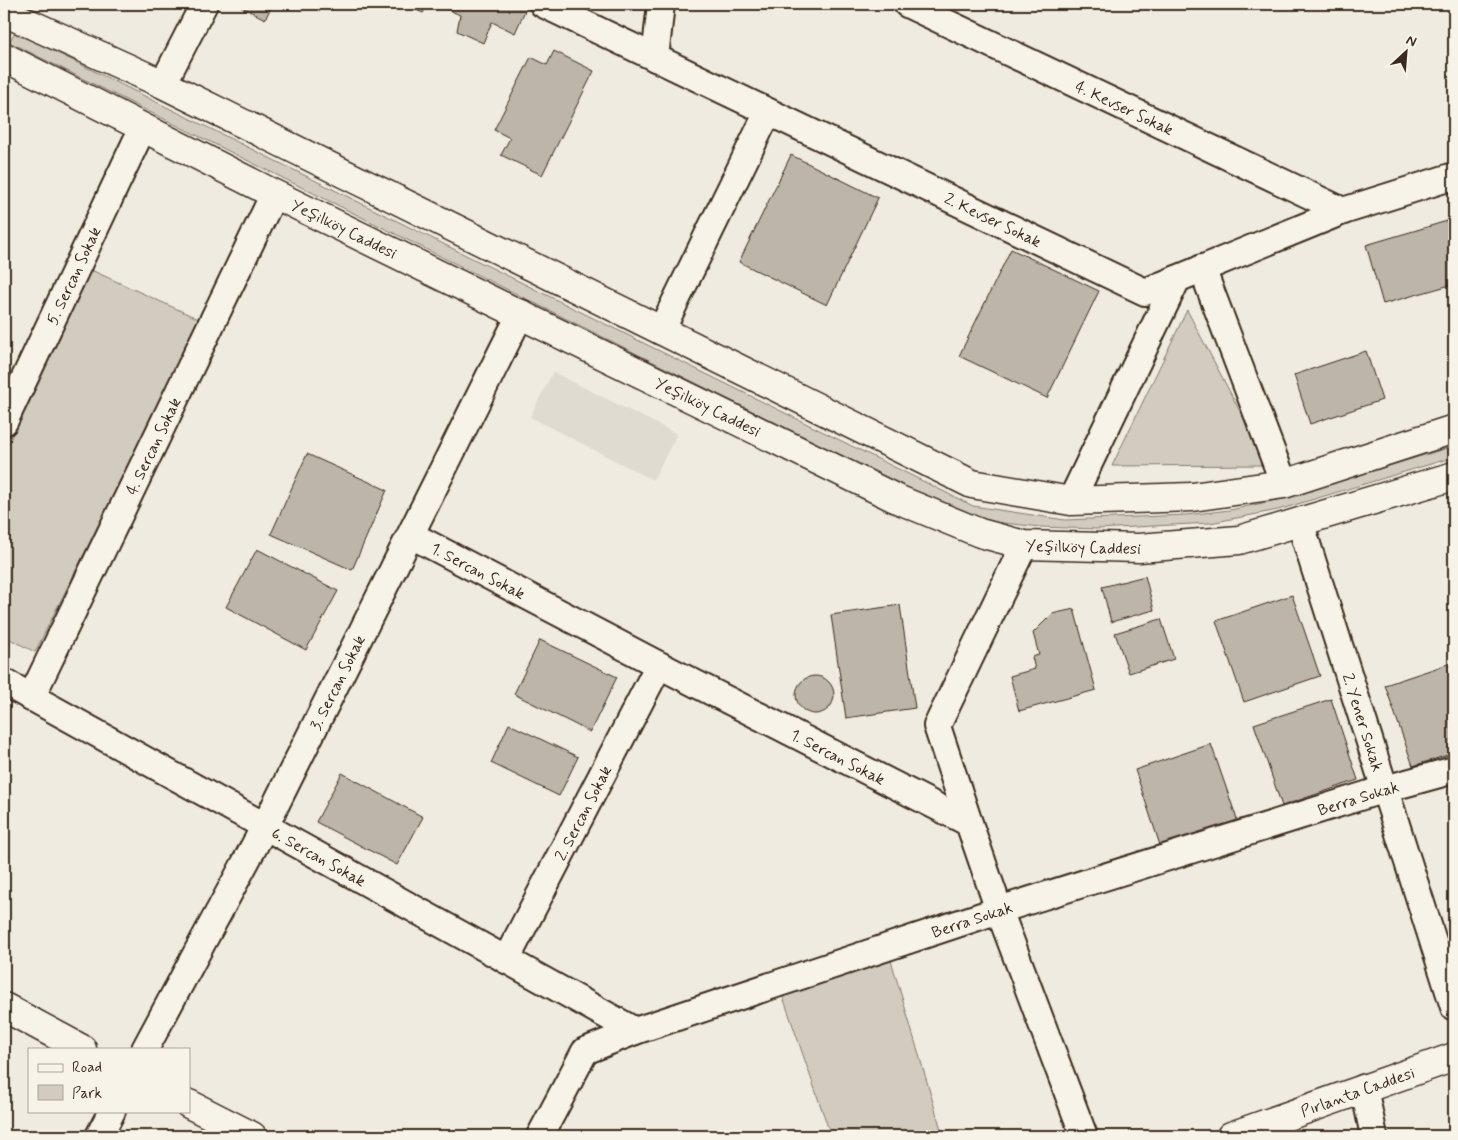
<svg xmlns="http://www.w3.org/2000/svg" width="1458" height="1140" font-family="Mynerve,sans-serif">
  <rect width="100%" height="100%" fill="#efebe0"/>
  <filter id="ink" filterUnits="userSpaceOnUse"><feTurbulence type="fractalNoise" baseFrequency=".02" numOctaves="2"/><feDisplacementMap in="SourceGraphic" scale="10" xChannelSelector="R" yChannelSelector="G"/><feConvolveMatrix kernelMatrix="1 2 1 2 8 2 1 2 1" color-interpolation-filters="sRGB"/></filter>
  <g filter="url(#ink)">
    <!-- built -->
    <path fill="#e0dbd0" d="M553,372L677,434L653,480L530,417Z"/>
    <!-- green -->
    <g fill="#d1cbc0" stroke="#867a6f">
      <path d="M15,32L973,506L1065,520L1186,515L1230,510L1281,499L1454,446V457L1278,510L1210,523L1097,529L1040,527L994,522L957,511L927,498L9,42Z"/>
      <path d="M89,269L201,320L35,652L4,636V453Z"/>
      <path d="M1187,310L1268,465L1112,466Z"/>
      <path d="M890,957L943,1136H831L781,991Z"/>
    </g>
    <!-- building -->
    <g fill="#bdb5aa" stroke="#3b2a1e">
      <path d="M236,4H273L265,19Z"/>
      <path d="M402,4H428L423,13Z"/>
      <path d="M436,4H523L527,6L515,33L492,22L483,43L457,31L460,15Z"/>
      <path d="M554,51L594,71L542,175L501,155L510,138L494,130L531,57L547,65Z"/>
      <path d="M791,155L878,198L827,305L739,262Z"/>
      <path d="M1454,219V284L1383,304L1366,245Z"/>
      <path d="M1011,249L1099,291L1047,398L959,356Z"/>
      <path d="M1366,351L1382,400L1310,424L1294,375Z"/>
      <path d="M307,454L387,490L352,570L271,534Z"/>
      <path d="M257,549L338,591L306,650L226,607Z"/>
      <path d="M1145,576L1154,610L1111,622L1102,587Z"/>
      <path d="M1292,595L1320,676L1244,702L1216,621Z"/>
      <path d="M900,605L915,708L846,718L831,615Z"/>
      <path d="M1074,609L1096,690L1019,711L1010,676L1035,669L1032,657L1039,655L1033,633L1052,614Z"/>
      <path d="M1161,619L1174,659L1129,673L1115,633Z"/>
      <path d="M540,640L617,677L590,732L514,694Z"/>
      <path d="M1454,662V753L1413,766L1385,685Z"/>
      <circle cx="815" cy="695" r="19"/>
      <path d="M1331,699L1358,780L1282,806L1254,724Z"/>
      <path d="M509,724L578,757L559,796L491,763Z"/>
      <path d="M1211,744L1239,825L1162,851L1135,770Z"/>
      <path d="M342,773L423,817L397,865L316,822Z"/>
    </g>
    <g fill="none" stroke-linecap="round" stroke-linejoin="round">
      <!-- street casing -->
      <g stroke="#3b2a1e" stroke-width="30">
        <g id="street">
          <path id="s1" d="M543,4L1145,292L1343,211L1454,176"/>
          <path id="s2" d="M907,4L1343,211"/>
          <path d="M655,58L661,4"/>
          <path d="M163,84L204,4"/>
          <path d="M1202,268L1284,484"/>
          <path d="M661,331L768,112"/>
          <path id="s3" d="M4,422L142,129"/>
          <path d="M1071,501L1177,279"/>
          <path id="s4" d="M1300,522L1454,1007"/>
          <path id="s5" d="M411,535L659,665L969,823L999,910L1084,1136"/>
          <path id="s6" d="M4,682L635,1031"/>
          <path id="s7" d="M31,698L274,194"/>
          <path d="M969,823L937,726L1024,545"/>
          <path id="s8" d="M506,960L659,665"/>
          <path id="s9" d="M145,1049L265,826L521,313"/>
          <path d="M1364,1088L1374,1136"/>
          <path d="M99,1136L112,1111"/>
          <path id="s10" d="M540,1136L585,1051L635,1031L999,910L1385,789L1454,770"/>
        </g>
      </g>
      <!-- secondary casing -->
      <g stroke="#3b2a1e" stroke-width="31">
        <g id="secondary">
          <path d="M4,12L163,84L972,484L1071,501L1192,497L1284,484L1454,429"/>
          <path id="s11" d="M4,57L274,194L897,499L980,533L1024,545L1139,548L1239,540L1454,476"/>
          <path d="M4,1007L82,1049"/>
          <path d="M189,1104L252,1136"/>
          <path id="s12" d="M1231,1136L1454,1057"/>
        </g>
      </g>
      <!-- street -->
      <use href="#street" stroke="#f7f3e8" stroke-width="26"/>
      <!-- secondary -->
      <use href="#secondary" stroke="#f7f3e8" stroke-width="28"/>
    </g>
  </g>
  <g text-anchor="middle" stroke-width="4" stroke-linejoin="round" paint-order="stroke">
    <!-- street labels -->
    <g font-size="16" fill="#3b2a1e" stroke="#f7f3e8">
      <text dy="6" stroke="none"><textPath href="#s2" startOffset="241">4. Kevser Sokak</textPath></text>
      <text dy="6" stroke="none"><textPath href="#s1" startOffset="499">2. Kevser Sokak</textPath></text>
      <text dy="6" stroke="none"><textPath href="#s11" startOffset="381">Yeşilköy Caddesi</textPath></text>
      <text dy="6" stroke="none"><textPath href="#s3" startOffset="162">5. Sercan Sokak</textPath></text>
      <text dy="6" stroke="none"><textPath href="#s11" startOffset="786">Yeşilköy Caddesi</textPath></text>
      <text dy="6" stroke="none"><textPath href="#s7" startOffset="280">4. Sercan Sokak</textPath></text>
      <text dy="6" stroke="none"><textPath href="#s11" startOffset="1191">Yeşilköy Caddesi</textPath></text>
      <text dy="6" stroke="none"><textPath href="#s5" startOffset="76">1. Sercan Sokak</textPath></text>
      <text dy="6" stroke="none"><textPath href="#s9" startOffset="414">3. Sercan Sokak</textPath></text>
      <text dy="6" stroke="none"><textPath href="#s4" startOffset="210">2. Yener Sokak</textPath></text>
      <text dy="6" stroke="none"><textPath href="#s5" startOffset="481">1. Sercan Sokak</textPath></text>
      <text dy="6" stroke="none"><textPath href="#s10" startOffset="910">Berra Sokak</textPath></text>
      <text dy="6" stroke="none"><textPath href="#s8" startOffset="166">2. Sercan Sokak</textPath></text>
      <text dy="6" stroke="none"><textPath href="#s6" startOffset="360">6. Sercan Sokak</textPath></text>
      <text dy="6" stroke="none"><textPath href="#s10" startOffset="505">Berra Sokak</textPath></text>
      <text dy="6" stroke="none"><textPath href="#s12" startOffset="134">Pırlanta Caddesi</textPath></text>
    </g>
  </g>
  <!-- margin -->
  <rect width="1458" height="1140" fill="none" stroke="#f7f3e8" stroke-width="20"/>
  <rect x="10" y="10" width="1438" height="1120" fill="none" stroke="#3b2a1e" stroke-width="2" filter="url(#ink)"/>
  <!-- legend -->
  <rect x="28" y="1048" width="162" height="65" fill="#f7f3e8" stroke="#aca397"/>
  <rect x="38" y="1064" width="25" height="8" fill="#f7f3e8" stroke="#aca397"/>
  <text x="72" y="1072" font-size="15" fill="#3b2a1e">Road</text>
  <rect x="38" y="1085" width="25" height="15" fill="#d1cbc0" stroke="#aca397"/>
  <text x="72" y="1098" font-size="15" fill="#3b2a1e">Park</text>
  <!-- north arrow -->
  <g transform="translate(1406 52) rotate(26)" stroke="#f7f3e8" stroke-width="4" paint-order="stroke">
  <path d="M0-4L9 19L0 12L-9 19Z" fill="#3b2a1e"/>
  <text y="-8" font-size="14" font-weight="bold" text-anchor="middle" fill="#3b2a1e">N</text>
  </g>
</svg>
